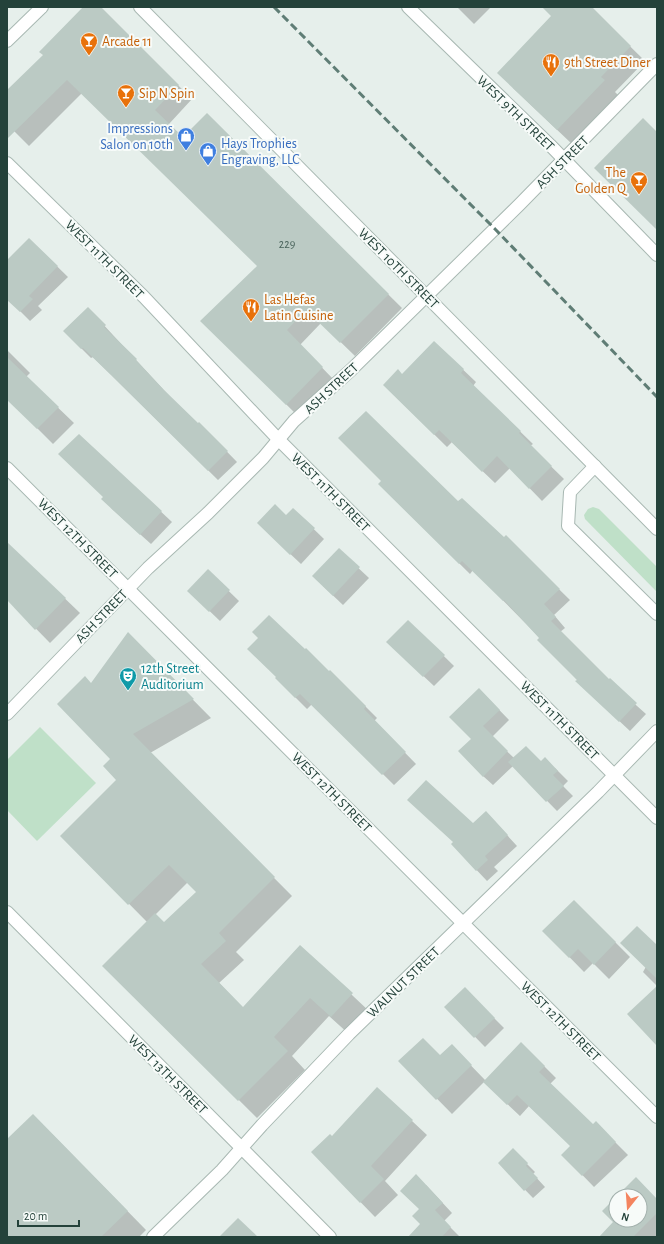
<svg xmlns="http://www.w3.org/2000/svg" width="664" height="1244" font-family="'Alegreya Sans',sans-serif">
  <rect width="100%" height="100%" fill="#e6efeb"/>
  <!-- green -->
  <g fill="#bfe0c8">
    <path d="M593,507L599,509L657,567V592L585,519L584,515L588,509Z"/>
    <path d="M40,727L96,783L37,841L7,810V760Z"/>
  </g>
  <!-- shadow -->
  <g fill="#0003" fill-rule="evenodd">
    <path d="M85,7H99L192,99L169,124L183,138L207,115L402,308L355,356L321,323L300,345L336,382L300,418L202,321L258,266L82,93L29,146L7,124V92L44,55Z"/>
    <path d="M457,7H488L490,8L474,24Z"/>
    <path d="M544,7H590L645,61L615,92L619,96L572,144L513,88L553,16Z"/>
    <path d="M29,239L68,277L38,306L42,310L30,321L7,298V261Z"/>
    <path d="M88,308L173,400L198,425L199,423L237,462L218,480L93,357L91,358L64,331Z"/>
    <path d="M434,342L476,382L473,386L533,444L530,446L564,479L542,501L510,468L495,483L452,442L447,447L384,385L402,375Z"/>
    <path d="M7,350L30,373L26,377L74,423L53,444L7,398Z"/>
    <path d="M79,435L172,522L151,544L112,509L104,497Z"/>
    <path d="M379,484L458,503L504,539L506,537L570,600L554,615L565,628L560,632L609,681L646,714L630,731L587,691L540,638L473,570L470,574Z"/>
    <path d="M293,509L324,539L301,564L268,533Z"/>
    <path d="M7,543L80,613L50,643L7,599Z"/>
    <path d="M339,550L369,578L343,605L323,586Z"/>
    <path d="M208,571L239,601L220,621L198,600Z"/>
    <path d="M408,621L454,666L434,686L398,652Z"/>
    <path d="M128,634L211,718L150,753L292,896L236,952L244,960L219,983L243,1008L300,946L370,1012L350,1035L329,1016L292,1056L305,1070L257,1118L104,966L147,922L62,836L118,780L92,685ZM188,882L198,892L164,924L155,915Z"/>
    <path d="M330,671L377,718L374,721L416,764L394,785L312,704L307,709L276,678Z"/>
    <path d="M479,689L509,720L492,737L514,758L555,768L568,781L563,786L573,796L557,811L513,766L493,785L483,776L472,739Z"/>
    <path d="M496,823L517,846L494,867L498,871L487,881L452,844L473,824Z"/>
    <path d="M574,901L630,957L609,979L593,963L584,972L544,931Z"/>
    <path d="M657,947V986L643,972Z"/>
    <path d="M465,989L504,1028L485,1047L446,1007Z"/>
    <path d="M452,1046L485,1080L544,1066L556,1078L550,1084L593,1125L596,1123L628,1155L594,1187L563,1155L572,1146L529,1106L520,1116L484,1082L452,1114L400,1061L440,1057Z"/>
    <path d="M412,1121L427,1135L385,1181L398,1195L375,1217L312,1152L332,1137Z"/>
    <path d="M52,1134L146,1230L139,1237H7V1151Z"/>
    <path d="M513,1150L535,1172L533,1174L545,1187L533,1198L499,1163Z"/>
    <path d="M636,1179L657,1200V1237H601L614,1222L616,1199V1220H640V1196H619Z"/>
    <path d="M426,1185L452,1213L444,1221L460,1237H411L422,1224Z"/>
  </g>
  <!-- building -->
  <g fill="#bbcac4">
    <path d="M83,7H101L179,85L155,110L183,137L207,113L389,294L340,343L306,310L287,330L323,367L286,405L200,321L257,266L67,80L7,139V90L43,55L39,52Z"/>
    <path d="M542,7H592L631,46L601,77L605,80L557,130L497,73L551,16Z"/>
    <path d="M643,118L657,132V230L594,168Z"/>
    <path d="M29,238L58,266L29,296L33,299L20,312L7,300V260Z"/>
    <path d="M88,307L106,325L104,327L137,359L136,360L164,390L198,423L199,422L228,451L208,471L110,374L83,348L81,349L63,331Z"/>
    <path d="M434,341L464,369L461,373L521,431L519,433L552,466L529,489L497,456L482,472L439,430L434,435L383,385L398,369L402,374Z"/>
    <path d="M7,357L59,407L37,429L7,400Z"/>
    <path d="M366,411L458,501L462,498L504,537L506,535L560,589L544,604L556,617L551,621L609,679L610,678L637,703L619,722L575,681L577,680L537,640L539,638L504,600L503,601L462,561L459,564L378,484L381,481L338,438Z"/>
    <path d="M79,434L162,511L140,535L101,499L103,497L58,454Z"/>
    <path d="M275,504L286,515L293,508L315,528L290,555L257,523Z"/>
    <path d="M7,542L66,598L35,630L7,600Z"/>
    <path d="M339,548L360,567L333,596L312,576Z"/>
    <path d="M208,569L230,590L209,612L187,591Z"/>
    <path d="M269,615L305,649L306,648L329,671L330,670L366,706L364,709L406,752L382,775L300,694L295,698L275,678L276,677L247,649L258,638L252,632Z"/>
    <path d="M408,620L445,655L423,677L386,642Z"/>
    <path d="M128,632L194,699L133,734L275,877L219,933L226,941L201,964L243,1007L300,945L353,993L331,1017L310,998L274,1037L288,1051L238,1101L102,966L155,913L164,922L196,892L169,865L128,905L60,836L116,780L103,766L110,759L57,704L85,676L91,683Z"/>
    <path d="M479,688L500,710L483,726L508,751L483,777L458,751L471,739L449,717Z"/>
    <path d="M526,746L541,761L545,757L558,771L553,775L564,786L546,802L508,762Z"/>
    <path d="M426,780L473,823L486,811L508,835L485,856L488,860L476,871L451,844L453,842L407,800Z"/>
    <path d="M574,900L616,942L594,965L578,949L569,958L542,931Z"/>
    <path d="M637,926L657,945V979L620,943Z"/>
    <path d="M657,986V1046L627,1014Z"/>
    <path d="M465,987L495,1018L474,1038L444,1007Z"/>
    <path d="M423,1038L440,1055L452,1044L472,1065L436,1100L398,1061Z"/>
    <path d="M521,1042L545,1066L539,1072L593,1124L596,1121L616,1142L582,1176L561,1155L570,1146L517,1095L507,1105L483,1082Z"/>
    <path d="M377,1087L413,1120L371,1166L384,1179L360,1203L311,1152L330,1134L332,1136Z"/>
    <path d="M33,1114L128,1211L101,1237H7V1139Z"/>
    <path d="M513,1148L528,1163L526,1166L538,1178L524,1191L498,1163Z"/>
    <path d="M416,1174L443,1203L435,1210L451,1227L442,1237H408L420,1224L412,1216L419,1209L400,1191Z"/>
    <path d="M636,1177L657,1199V1213L633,1237H599L613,1222L602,1211L616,1197V1220H640V1196H617Z"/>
    <path d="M238,1218L258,1237H219Z"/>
  </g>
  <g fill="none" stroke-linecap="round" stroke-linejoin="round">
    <!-- minor casing -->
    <g stroke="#a8b8b2" stroke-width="14">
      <g id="minor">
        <path d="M140,7L657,529"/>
        <path d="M408,7L550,145L657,255"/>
        <path d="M7,41L42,7"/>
        <path d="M7,163L144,297L278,439L657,818"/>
        <path d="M595,466L570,492L568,526L657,614"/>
        <path d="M7,468L657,1117"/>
        <path d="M7,714L148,568L208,513L263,458L294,421L351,370L520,204L657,64"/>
        <path d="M153,1237L222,1170L262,1125L349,1034L598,792L657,731"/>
      </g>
    </g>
    <!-- tertiary casing -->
    <g stroke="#a8b8b2" stroke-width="14">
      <path id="tertiary" d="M7,912L330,1237"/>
    </g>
    <!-- minor -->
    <use href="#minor" stroke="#fff" stroke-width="12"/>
    <!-- tertiary -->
    <use href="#tertiary" stroke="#fff" stroke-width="12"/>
    <!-- rail -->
    <path stroke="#5f7d75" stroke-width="3" stroke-dasharray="8 4" stroke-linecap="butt" d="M274,7L495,229L657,397"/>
  </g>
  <!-- icons -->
  <defs>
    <g id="bar-pin" transform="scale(0.9)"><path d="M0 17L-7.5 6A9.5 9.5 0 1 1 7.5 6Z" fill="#e8710a" stroke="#f7fbf9"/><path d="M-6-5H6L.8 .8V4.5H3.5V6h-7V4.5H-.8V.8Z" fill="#fff"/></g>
    <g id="restaurant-pin" transform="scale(0.9)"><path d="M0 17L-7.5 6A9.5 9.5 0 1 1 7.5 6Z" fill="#e8710a" stroke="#f7fbf9"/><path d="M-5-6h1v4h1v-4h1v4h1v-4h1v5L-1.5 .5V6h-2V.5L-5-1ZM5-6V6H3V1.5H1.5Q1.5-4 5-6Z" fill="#fff"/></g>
    <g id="shop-pin" transform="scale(0.9)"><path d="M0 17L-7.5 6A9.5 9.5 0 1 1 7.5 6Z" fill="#3f7fe0" stroke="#f7fbf9"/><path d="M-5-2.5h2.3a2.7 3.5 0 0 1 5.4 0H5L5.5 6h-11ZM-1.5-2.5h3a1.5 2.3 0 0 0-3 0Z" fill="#fff"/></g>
    <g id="theatre-pin" transform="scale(0.9)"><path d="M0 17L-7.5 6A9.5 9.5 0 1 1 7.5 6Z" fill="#0f9aa8" stroke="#f7fbf9"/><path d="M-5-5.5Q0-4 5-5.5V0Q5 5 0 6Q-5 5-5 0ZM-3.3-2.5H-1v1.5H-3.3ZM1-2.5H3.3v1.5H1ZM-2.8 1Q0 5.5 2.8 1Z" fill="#fff"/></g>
  </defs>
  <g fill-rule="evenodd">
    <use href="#bar-pin" x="89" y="41"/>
    <use href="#restaurant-pin" x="551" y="62"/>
    <use href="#bar-pin" x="126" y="93"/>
    <use href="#shop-pin" x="186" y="136"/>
    <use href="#shop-pin" x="208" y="151"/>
    <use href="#bar-pin" x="639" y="180"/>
    <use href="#restaurant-pin" x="251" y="307"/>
    <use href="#theatre-pin" x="128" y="676"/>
  </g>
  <g text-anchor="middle" stroke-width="4" stroke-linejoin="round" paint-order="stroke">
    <!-- number labels -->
    <g font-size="12" fill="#4a645c">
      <text x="287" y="248">229</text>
    </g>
    <!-- food labels -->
    <g font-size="14" fill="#c56008" stroke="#f7fbf9" text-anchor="start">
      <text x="102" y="46">Arcade 11</text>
      <text x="564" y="67">9th Street Diner</text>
      <text x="139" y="98">Sip N Spin</text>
      <text x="626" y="177" text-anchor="end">The<tspan x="626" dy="16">Golden Q</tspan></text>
      <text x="264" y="304">Las Hefas<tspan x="264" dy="16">Latin Cuisine</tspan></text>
    </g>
    <!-- street labels -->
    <g font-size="14" fill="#24423a" stroke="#f7fbf9">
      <text transform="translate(516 113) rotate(44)" y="5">WEST 9TH STREET</text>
      <text transform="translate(562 162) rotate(-45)" y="5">ASH STREET</text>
      <text transform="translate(105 259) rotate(45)" y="5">WEST 11TH STREET</text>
      <text transform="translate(399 268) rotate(45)" y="5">WEST 10TH STREET</text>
      <text transform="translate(331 388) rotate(-43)" y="5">ASH STREET</text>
      <text transform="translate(331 492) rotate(45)" y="5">WEST 11TH STREET</text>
      <text transform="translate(78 538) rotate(45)" y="5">WEST 12TH STREET</text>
      <text transform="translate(101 616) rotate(-46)" y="5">ASH STREET</text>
      <text transform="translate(560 720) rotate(45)" y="5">WEST 11TH STREET</text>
      <text transform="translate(332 792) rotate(45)" y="5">WEST 12TH STREET</text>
      <text transform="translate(403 982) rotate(-44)" y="5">WALNUT STREET</text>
      <text transform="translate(561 1021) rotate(45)" y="5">WEST 12TH STREET</text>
      <text transform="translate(168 1074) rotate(45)" y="5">WEST 13TH STREET</text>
    </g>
    <!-- shop labels -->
    <g font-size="14" fill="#366cbe" stroke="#f7fbf9" text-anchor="end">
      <text x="173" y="133">Impressions<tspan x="173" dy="16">Salon on 10th</tspan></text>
      <text x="221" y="148" text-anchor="start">Hays Trophies<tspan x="221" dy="16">Engraving, LLC</tspan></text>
    </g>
    <!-- culture labels -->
    <g font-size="14" fill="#0d838f" stroke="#f7fbf9" text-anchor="start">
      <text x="141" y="673">12th Street<tspan x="141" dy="16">Auditorium</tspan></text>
    </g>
  </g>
  <!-- border -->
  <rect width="664" height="1244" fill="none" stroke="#24423a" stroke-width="16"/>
  <!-- north arrow -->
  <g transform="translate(628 1208) rotate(197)"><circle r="19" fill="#f7fbf9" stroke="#a3b1ad"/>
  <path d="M0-3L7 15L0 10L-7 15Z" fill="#f4845f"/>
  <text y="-6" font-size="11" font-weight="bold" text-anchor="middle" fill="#24423a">N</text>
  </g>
  <!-- scale -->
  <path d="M18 1220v6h61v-6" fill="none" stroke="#24423a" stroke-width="2"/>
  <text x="24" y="1220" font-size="12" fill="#24423a" stroke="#f7fbf9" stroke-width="3" paint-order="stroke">20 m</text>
</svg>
